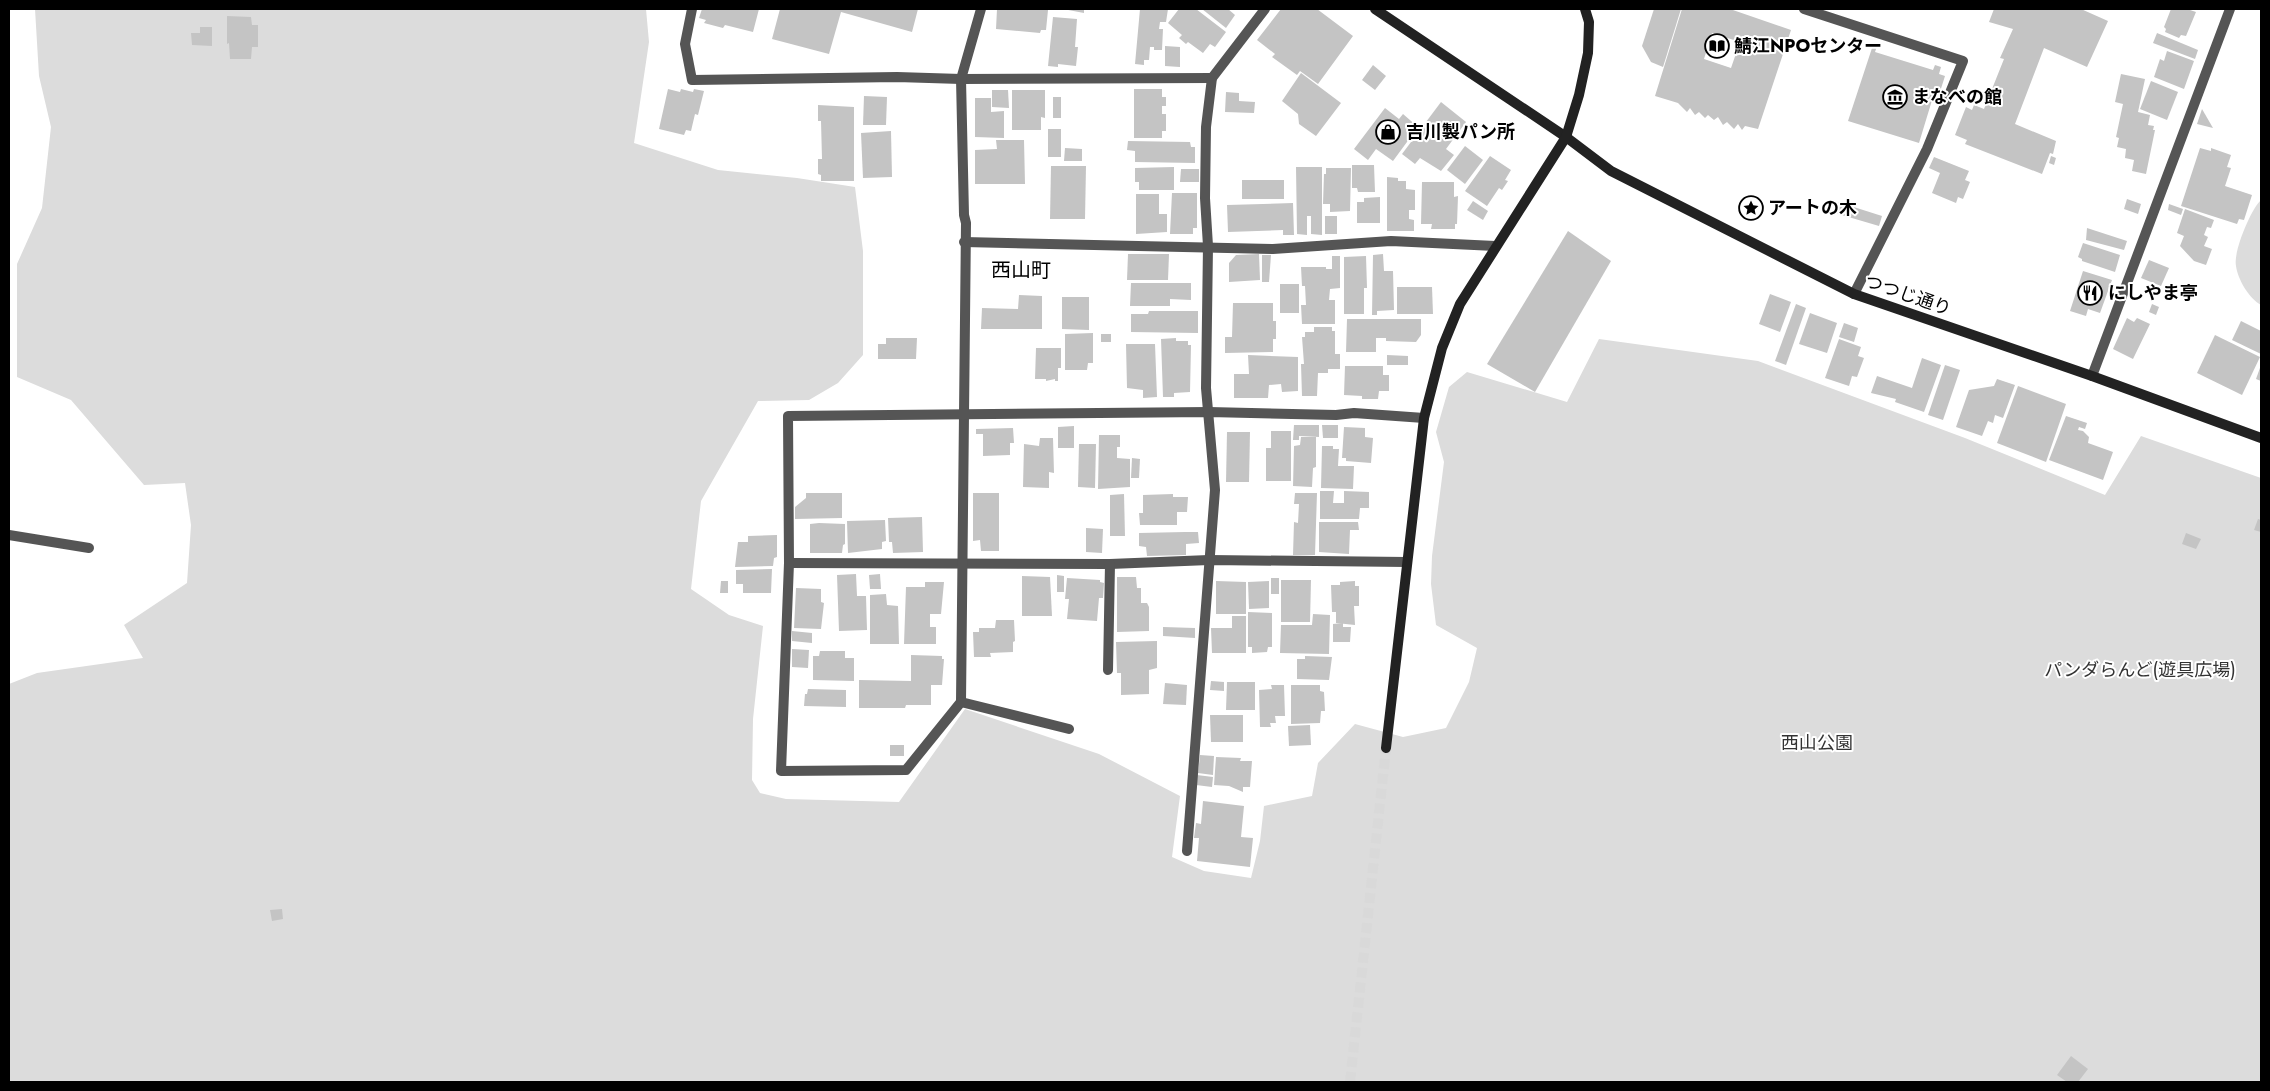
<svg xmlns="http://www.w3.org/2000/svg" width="2270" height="1091" font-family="Jost,'Noto Sans JP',sans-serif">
  <rect width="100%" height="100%" fill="#fff"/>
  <!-- green -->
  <g fill="#dcdcdc">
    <path d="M35,9H646L649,42L634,143L718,170L797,178L855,187L863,251V355L838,383L809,400L758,401L701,501L691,589L729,615L763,626L753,719L752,780L760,793L786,799L899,802L965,709L1099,754L1180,796L1172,857L1204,871L1251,878L1260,841L1264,806L1312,796L1318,763L1355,724L1403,737L1446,728L1469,682L1477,648L1436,625L1431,584L1432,556L1444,462L1436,432L1449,387L1467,372L1567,402L1599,339L1758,361L1965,438L2105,495L2141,436L2261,478V1082H9V684L37,673L143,658L124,625L187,583L191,525L185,483L144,485L71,400L17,377V264L42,208L51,127L39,76Z"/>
    <path d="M2261,200V305C2249,298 2238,280 2236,266C2233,252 2251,209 2261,200Z"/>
  </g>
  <!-- building -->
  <g fill="#c4c4c4" fill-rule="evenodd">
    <path d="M702,9H759L753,32L725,25L723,28L704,23L706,20L699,18Z"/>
    <path d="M780,9H918L912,32L841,12L829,54L772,39Z"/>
    <path d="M997,9L1048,10L1046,30H1041L1040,33L996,29Z"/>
    <path d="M1063,9H1084V13Z"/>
    <path d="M1140,9H1168L1166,22H1160L1159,29H1163L1162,50H1154V47H1150L1149,60H1144V65L1135,64Z"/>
    <path d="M1179,9H1196L1226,32L1215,47L1210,44L1203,53L1188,42L1186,44L1179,38L1182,35L1168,23Z"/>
    <path d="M1202,9H1228L1235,15L1226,28Z"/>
    <path d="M1281,9H1317L1353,36L1318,84L1300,71L1297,75L1272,57L1275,54L1257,40Z"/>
    <path d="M1654,9H1681L1663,67L1651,62L1642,46Z"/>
    <path d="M1682,9H1730L1791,30L1758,129L1745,126L1742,130L1738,124L1734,129L1727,122L1723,125L1718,117L1714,120L1708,115L1705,118L1699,112L1695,115L1690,108L1687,112L1678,103L1655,96ZM1712,33L1740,42L1731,68L1704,59Z"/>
    <path d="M1994,9H2081L2108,21L2087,67L2044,48L2015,124L2056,141L2053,154L2050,153L2042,174L1965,144L1967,140L1955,135L1966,107L1972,110L1974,105L1984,109L2004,59L2000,58L2013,29L1989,22Z"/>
    <path d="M2171,9H2187L2196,12L2186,36L2181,35L2179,38L2165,32L2166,29L2164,27Z"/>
    <path d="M227,16L251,17L252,25H258V47H252L251,59H230L229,43L227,44Z"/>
    <path d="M1053,17L1077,19L1075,47H1078L1076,66L1058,64V67L1048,66Z"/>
    <path d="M200,27H212V46L192,45L191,33H200Z"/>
    <path d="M2157,33L2198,50L2195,59L2153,43Z"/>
    <path d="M1873,45L1877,46L1875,52L1933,70L1935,65L1941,67L1939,74L1945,76L1938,98L1933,97L1919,143L1848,121Z"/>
    <path d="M1165,46L1180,47V67L1165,66Z"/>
    <path d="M2167,51L2194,61L2184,89L2154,77L2160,59L2164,61Z"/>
    <path d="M1373,65L1386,76L1375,90L1362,80Z"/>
    <path d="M1301,73L1341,103L1316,136L1299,124L1298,114L1282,101Z"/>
    <path d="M2121,74L2145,79L2138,112L2150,115L2148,125L2154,126L2153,130H2155L2146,174L2132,171L2134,160L2125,158L2126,149L2117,147L2119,138L2116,137L2123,104L2115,102Z"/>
    <path d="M2151,81L2178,92L2167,120L2140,109Z"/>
    <path d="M668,89L680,92L681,89L693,92L694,89L704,91L698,115L695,114L691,131L686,130L684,135L659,129Z"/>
    <path d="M1134,89H1162V97H1166V106H1162V114H1166V131H1162V138H1134Z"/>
    <path d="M992,90H1008L1009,108L992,107Z"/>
    <path d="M1012,90H1045V118L1041,117V130H1012Z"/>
    <path d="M1226,92L1239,93V101L1255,102L1254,113L1225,112Z"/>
    <path d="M864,96L887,97L886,125H863Z"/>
    <rect x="1053" y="97" width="8" height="21"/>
    <path d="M975,98H991V112L1004,111V138L975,137Z"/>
    <path d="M1441,102L1466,122L1446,149L1454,155L1441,171L1420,158L1415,164L1402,154Z"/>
    <path d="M818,105L854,107V181H821V175L818,174V159H822L821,121H818Z"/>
    <path d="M1385,108L1399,119L1403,114L1418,127L1393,161L1376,149L1368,160L1354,149Z"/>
    <path d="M2202,109L2213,128L2197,124Z"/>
    <rect x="1048" y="129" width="13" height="28"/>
    <path d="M891,131L892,177L863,178L861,133Z"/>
    <path d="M996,140H1024L1025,184H975V150L997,149Z"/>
    <path d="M1128,141L1190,142L1191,147H1195V163L1135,162V151L1127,150Z"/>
    <path d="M1465,146L1483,160L1465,184L1447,170Z"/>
    <path d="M1065,148L1082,149V161H1064Z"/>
    <path d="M2200,148L2211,151V148L2231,155L2227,167L2231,168L2225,186L2252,195L2244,220L2239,219L2237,224L2181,206Z"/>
    <path d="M1490,156L1511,170L1505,180L1508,181L1502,190L1499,188L1487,206L1465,191Z"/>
    <path d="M2051,156L2056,158L2054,165L2049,163Z"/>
    <path d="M1934,157L1969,171L1965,180L1970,182L1963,199L1958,197L1956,203L1932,193L1940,173L1929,168Z"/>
    <path d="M1352,165H1374L1375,192H1358L1357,188H1352Z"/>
    <path d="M1051,166H1086L1085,219H1050Z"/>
    <path d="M1174,167V190H1139V182H1135V168Z"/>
    <path d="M1296,167H1322V235L1311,234V216H1307V235L1297,234Z"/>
    <path d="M1326,168H1351L1350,211L1330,212V204H1323L1324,174H1326Z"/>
    <path d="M1181,169H1199V182H1180Z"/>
    <path d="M1387,177L1398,178V181H1406V189L1415,190V210H1409V219L1414,220V231H1387Z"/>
    <rect x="1242" y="180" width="42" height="19"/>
    <path d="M1422,182H1454V197L1458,196L1457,224H1455V229H1431L1432,224H1421Z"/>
    <path d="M1172,193H1197V228H1193V234H1170Z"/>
    <path d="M1136,194H1159V214H1167V232L1136,234Z"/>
    <path d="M1380,197V223H1357V202H1364V198Z"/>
    <path d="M2127,199L2141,204L2138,214L2124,209Z"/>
    <path d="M1473,201L1488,211L1483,220L1467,210Z"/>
    <path d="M1838,202L1882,216L1879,226L1835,213Z"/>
    <path d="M1293,203L1294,235H1283V230L1228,232L1227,205Z"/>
    <path d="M2169,204L2183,209L2181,215L2168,210Z"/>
    <path d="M2185,209L2214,220L2211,228L2207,227L2204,235L2208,237L2204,246L2212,249L2206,265L2194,261L2180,246L2184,236L2177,233Z"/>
    <rect x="1325" y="216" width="12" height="18"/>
    <path d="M2087,228L2127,241L2124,250L2086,240Z"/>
    <path d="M1568,231L1611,261L1535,392L1487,364Z"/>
    <path d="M2083,243L2120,255L2115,272L2082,261V259L2078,257Z"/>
    <path d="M1128,254H1169L1168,280H1127Z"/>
    <path d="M1259,254L1260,280L1229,282V263L1236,255Z"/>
    <path d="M1383,254L1384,271H1393L1394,310L1377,311V315H1372L1373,255Z"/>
    <path d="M1262,255H1271L1269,282H1262Z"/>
    <path d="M1332,256H1340V288L1330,289L1329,300H1335V324H1302L1301,305H1306L1305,286H1302L1301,267H1326V269H1332Z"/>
    <path d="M1366,256L1367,288H1364V314H1344V257Z"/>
    <path d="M2149,260L2169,268L2161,286L2141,278Z"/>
    <path d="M2083,271L2112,280L2100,313L2088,309L2086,316L2070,311Z"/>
    <path d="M1131,283H1191V300L1170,299V306H1130Z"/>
    <rect x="1280" y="284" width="19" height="29"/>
    <path d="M1397,287H1432L1433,314H1397Z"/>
    <path d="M1770,294L1791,302L1780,332L1759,324Z"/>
    <path d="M1019,295L1042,296V329H981L982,308L1018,309Z"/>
    <path d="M1062,297H1089V330L1062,329Z"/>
    <path d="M1233,303H1273V321H1276V339H1273V352L1225,353V337H1232Z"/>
    <path d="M1796,304L1806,308L1786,365L1775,361Z"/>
    <path d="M2152,304L2159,307L2156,315L2149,312Z"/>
    <path d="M1149,311H1198V333L1131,332V314H1148Z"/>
    <path d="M1810,313L1837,323L1827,353L1799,344Z"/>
    <path d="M2127,318L2134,322L2137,318L2150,324L2133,359L2113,349Z"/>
    <path d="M1347,319H1421V335L1416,342L1386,341V338H1376V352H1346Z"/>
    <path d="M2241,321L2261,331V354L2232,340Z"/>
    <path d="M1844,323L1858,328L1854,342L1839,337Z"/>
    <path d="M1314,327H1332V331H1335V354H1340V369H1328V373H1318L1317,396H1302L1301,364H1304L1302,337H1305V332H1314Z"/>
    <path d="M1093,333V363H1088L1087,370H1065V334Z"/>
    <rect x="1101" y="334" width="10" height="8"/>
    <path d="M2215,335L2260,357L2242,395L2197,373Z"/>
    <path d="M886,338H917L916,359H878V344H886Z"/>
    <path d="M1176,338V341H1188V345H1191L1190,392L1174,393V397H1163L1161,339Z"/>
    <path d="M1839,339L1861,347L1858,356L1864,358L1857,377L1852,376L1849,386L1825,378Z"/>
    <path d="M1126,344H1155L1157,397L1143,398V390L1127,388Z"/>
    <path d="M1036,348H1061V368H1058V381H1055V379L1046,381V379H1035Z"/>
    <path d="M1248,355L1298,357V391L1282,392L1281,384L1269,385L1268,398H1234V374H1249Z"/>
    <path d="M1387,355L1408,356V365H1387Z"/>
    <path d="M1922,358L1941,365L1924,412L1895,402L1896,399L1871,393L1877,376L1912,388Z"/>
    <path d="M1945,365L1960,370L1943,420L1928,415Z"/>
    <path d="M2261,365V381L2256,379Z"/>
    <path d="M1345,366H1383V375H1389V391H1379L1378,399H1362V396L1344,395Z"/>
    <path d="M1997,379L2015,385L2003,418L1995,415L1993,423L1988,421L1982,436L1956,427L1969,390L1994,386Z"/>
    <path d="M2018,386L2066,404L2046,462L1997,443Z"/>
    <path d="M2066,416L2087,423L2085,429L2079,427L2078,430L2083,431L2089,437L2088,443L2113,452L2103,480L2049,460Z"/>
    <path d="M1294,425H1319V437L1299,436V440H1293Z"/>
    <path d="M1322,425H1338V438H1323Z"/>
    <path d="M1074,426V448H1058V427Z"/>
    <path d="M1344,427L1365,428V437L1373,438L1371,463L1346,461V458H1342Z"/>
    <path d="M1013,428L1014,443H1010V455L983,456V434H976V429Z"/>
    <path d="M1271,431H1291V481H1266V448H1271Z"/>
    <path d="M1227,432H1250L1249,482H1226Z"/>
    <path d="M1099,435H1120V447H1117V458L1130,459V487L1098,489Z"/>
    <path d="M1301,437H1316V467L1313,468L1312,487L1293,486L1294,446L1300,445Z"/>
    <path d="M1040,438H1053L1054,473L1049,472V488L1023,487L1024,444L1039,446Z"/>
    <path d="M1079,444H1096L1095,488L1078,487Z"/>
    <path d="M1322,446H1333V449H1339L1338,466H1354L1353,489L1321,488Z"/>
    <path d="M1132,458L1140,459L1139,478H1131Z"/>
    <path d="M1320,491H1334L1333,503H1344V491L1369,492V508H1360L1359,519H1320Z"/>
    <path d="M806,493H842V518L795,519V507L806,498Z"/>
    <path d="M973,493H999V551H981L980,540L973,541Z"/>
    <path d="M1295,493H1317L1315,555H1293L1294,522L1298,523L1299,504H1294Z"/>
    <path d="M1124,494L1125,536H1110V495Z"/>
    <path d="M1173,494V497H1188L1187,512H1177V525H1140L1139,513H1143V495Z"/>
    <path d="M922,517L923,552L893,553L892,542H889L888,518Z"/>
    <path d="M2258,519L2261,520V532L2254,530Z"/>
    <path d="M885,520L886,541L882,542V549L848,553L847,521Z"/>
    <path d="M1319,522H1358L1359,530H1350L1349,554L1319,552Z"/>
    <path d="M819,523L845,524V544L843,545L842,553H810V524Z"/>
    <path d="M1086,528L1103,529L1102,553L1086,552Z"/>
    <path d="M1185,532H1198L1199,543L1186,544V555L1147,556L1146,547L1139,546V533Z"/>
    <path d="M2186,533L2201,539L2196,549L2182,544Z"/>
    <path d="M777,535V557L774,558L773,566L735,567L738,542H748V536Z"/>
    <path d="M772,569L771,593H743V584H736V570Z"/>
    <path d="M856,574L857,596H866L867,630L839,631L837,575Z"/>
    <path d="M880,574L881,589H870L869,575Z"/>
    <path d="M1057,575L1064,576V592H1057Z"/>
    <path d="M1022,576L1050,577L1052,616H1022Z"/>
    <path d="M1117,577H1136L1137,588H1141V603H1147L1149,607V631L1117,632Z"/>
    <path d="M1067,578L1100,580V582L1104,583L1103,598H1099L1097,621L1067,619L1069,599H1065Z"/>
    <rect x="1271" y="578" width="8" height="16"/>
    <path d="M1281,580H1311L1310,622H1281Z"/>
    <path d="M721,581H728V593H720Z"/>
    <path d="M1216,581L1246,582V614H1216Z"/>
    <path d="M1269,581V608L1249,609L1248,582Z"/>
    <path d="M1355,581V586H1359V606H1354L1355,625L1336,623V612H1332L1331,585H1340V582Z"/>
    <path d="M925,582H944L941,614H930V627H936V644H904L906,587H925Z"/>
    <path d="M796,588L821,589V602L824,603L821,629L794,628Z"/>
    <path d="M886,594L887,605L898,606L899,644H870V595Z"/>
    <path d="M1248,612L1272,613V647H1268L1267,652L1252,653V647H1248Z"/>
    <path d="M1313,614L1330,615L1329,654L1280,653L1281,625H1312Z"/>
    <path d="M1232,616H1246V653H1212L1211,628H1232Z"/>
    <path d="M996,620H1014L1015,641L1013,642V652L990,653L991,657H974L973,632H979V628H995Z"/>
    <path d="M1343,623V627H1351L1350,642H1333V624Z"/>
    <path d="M1163,627L1195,628V638L1163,636Z"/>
    <path d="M792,631L812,633V643L792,641Z"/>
    <path d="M1157,641V668L1149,670V694L1121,695V673H1117L1116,642Z"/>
    <path d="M792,649L809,650L808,668L792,667Z"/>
    <path d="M820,651H845V658H854V681L813,680V656H819Z"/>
    <path d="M911,655L942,656V659H944L942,685H931V705H906L905,708H859V680L911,681Z"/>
    <path d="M1305,656L1332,657L1329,680L1297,679V659H1305Z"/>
    <path d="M1211,681L1224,682V691L1210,690Z"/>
    <path d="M1227,682H1255V710H1226Z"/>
    <path d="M1165,683L1187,685L1186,705L1163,704Z"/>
    <path d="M1271,685H1284L1285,716H1275L1276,723H1270L1271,727H1260L1259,690L1272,689Z"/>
    <path d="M1291,685H1320V691L1324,692L1325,711H1321L1320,723L1291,724Z"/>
    <path d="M808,689L846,690V707L804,706L805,694H807Z"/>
    <path d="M1210,715H1243V742H1211Z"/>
    <path d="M1310,725L1311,745L1289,746L1288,726Z"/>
    <rect x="890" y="745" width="14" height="11"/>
    <path d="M1200,755L1214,756L1213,775L1198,773Z"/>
    <path d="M1216,757L1241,758L1240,761H1252L1250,787H1243V792L1229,786L1214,785Z"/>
    <path d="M1197,775L1213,777L1212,787L1196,785Z"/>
    <path d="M1203,801L1244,806L1241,837L1253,838L1250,867L1197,861L1199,838H1194L1196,823L1201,824Z"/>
    <path d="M282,909L283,919L272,921L270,910Z"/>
    <path d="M2071,1056L2088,1069L2078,1082H2067L2057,1075Z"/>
  </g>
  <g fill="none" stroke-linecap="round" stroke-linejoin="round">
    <!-- secondary-tunnel -->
    <path stroke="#d9d9d9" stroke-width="10" stroke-dasharray="10 5" stroke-linecap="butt" d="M1350,1082L1386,748"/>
    <!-- street -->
    <g stroke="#555" stroke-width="10">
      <path d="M692,9L685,44L692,80L897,77L961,79L1212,78"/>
      <path d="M1804,9L1963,61L1927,149L1854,294"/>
      <path d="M964,242L1273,249L1391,241L1495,246"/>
      <path d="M2092,376L2230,9"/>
      <path d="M9,535L89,548"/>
      <path d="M789,563L1110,564L1209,560L1407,562"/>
      <path d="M1108,670L1110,564"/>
      <path d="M961,702L966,223L964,215L961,79L981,9"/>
      <path d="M1069,729L961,702L906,770L781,771L789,563L788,416L1209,412L1336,415L1354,413L1424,418"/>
      <path d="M1187,851L1215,490L1206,388L1208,246L1205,198L1206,127L1212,78L1265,9"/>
    </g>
    <!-- secondary -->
    <g stroke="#222" stroke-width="10">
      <path d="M1375,9L1566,137L1611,171L1854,294L2092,376L2261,438"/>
      <path d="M1386,748L1424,418L1442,348L1460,304L1566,137L1579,95L1588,53L1589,22L1585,9"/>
    </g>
  </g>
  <!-- icons -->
  <defs>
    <g id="library-ring" transform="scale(1.25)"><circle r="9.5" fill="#fff" stroke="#000" stroke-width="1.5"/><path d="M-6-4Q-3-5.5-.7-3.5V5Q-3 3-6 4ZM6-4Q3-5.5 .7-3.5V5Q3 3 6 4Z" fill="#000"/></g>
    <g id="museum-ring" transform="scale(1.25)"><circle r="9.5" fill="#fff" stroke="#000" stroke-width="1.5"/><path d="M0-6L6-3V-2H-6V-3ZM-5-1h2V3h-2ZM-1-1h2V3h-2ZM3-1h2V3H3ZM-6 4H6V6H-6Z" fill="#000"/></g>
    <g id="shop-ring" transform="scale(1.25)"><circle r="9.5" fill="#fff" stroke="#000" stroke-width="1.5"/><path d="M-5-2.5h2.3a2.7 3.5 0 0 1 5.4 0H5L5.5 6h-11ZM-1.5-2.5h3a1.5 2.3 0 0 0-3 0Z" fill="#000"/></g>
    <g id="sight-ring" transform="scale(1.25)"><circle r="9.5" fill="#fff" stroke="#000" stroke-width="1.5"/><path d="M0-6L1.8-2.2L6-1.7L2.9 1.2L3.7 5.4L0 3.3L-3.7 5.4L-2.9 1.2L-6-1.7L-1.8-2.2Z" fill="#000"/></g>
    <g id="restaurant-ring" transform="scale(1.25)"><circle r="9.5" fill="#fff" stroke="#000" stroke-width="1.5"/><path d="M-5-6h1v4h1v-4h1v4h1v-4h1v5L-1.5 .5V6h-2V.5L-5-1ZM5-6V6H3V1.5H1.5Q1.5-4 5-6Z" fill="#000"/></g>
  </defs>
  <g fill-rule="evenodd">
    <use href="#library-ring" x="1717" y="46"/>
    <use href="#museum-ring" x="1895" y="97"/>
    <use href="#shop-ring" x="1388" y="132"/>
    <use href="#sight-ring" x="1751" y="208"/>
    <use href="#restaurant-ring" x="2090" y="293"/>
  </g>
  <g text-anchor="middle" stroke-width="4" stroke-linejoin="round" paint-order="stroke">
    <!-- poi labels -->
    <g font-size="18" font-weight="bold" fill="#000" stroke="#fff" text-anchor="start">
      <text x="1734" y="52">鯖江NPOセンター</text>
      <text x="1912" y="103">まなべの館</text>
      <text x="1406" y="138">吉川製パン所</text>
      <text x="1768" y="214">アートの木</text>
      <text x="2108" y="299">にしやま亭</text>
    </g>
    <!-- street labels -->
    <g font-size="18" fill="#000" stroke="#fff">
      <text transform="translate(1908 295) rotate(19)" y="6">つつじ通り</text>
    </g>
    <!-- park labels -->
    <g font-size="18" fill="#333" stroke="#fff">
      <text x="2140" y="676">パンダらんど(遊具広場)</text>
      <text x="1817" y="749">西山公園</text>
    </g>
    <!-- quarter labels -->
    <g font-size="20" fill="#000" stroke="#fff">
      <text x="1021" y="277">西山町</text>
    </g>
  </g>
  <!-- border -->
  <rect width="2270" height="1091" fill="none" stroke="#000000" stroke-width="20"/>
</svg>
